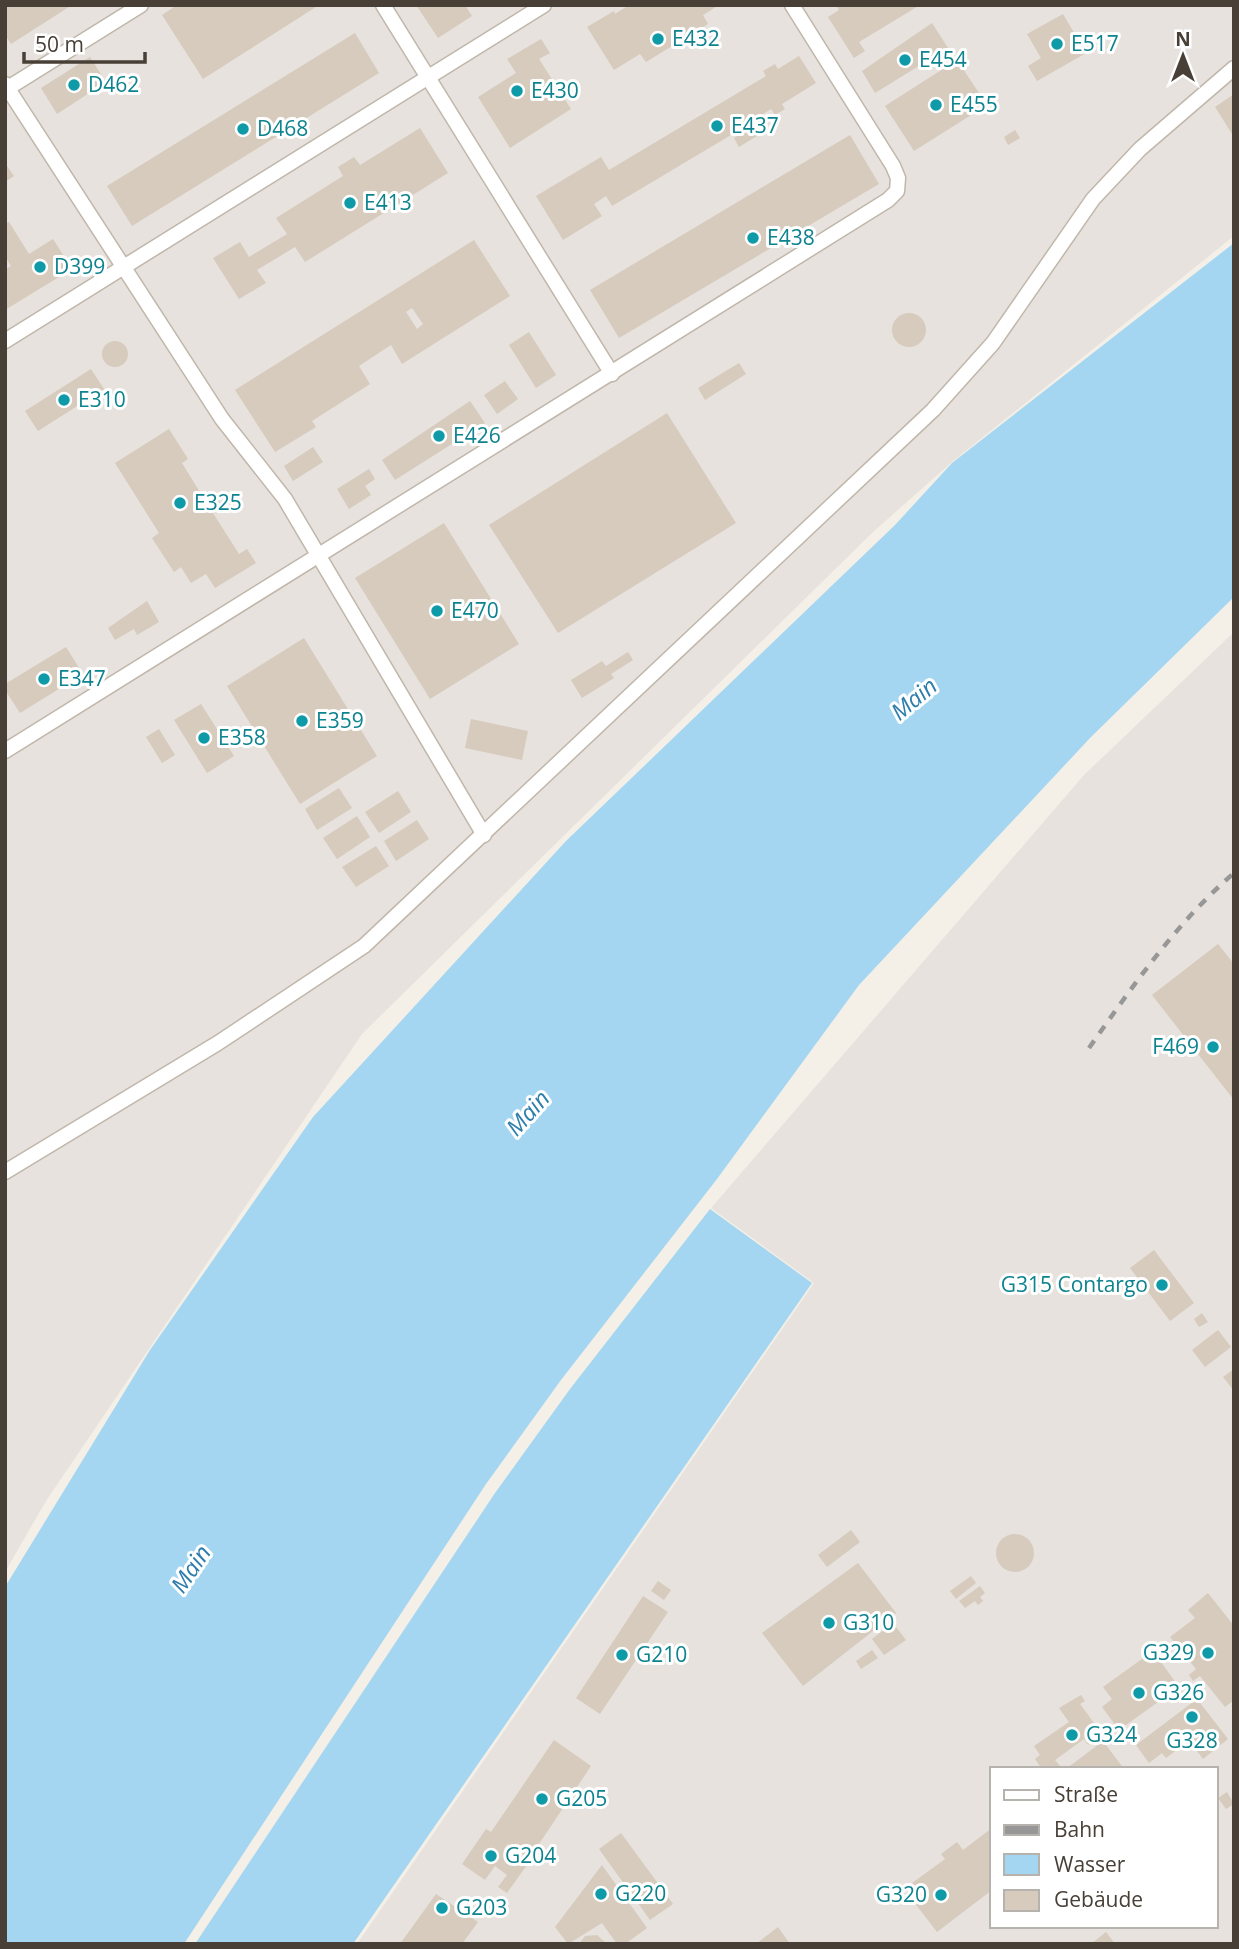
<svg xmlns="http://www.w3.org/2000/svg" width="1239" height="1949" font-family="'Open Sans',sans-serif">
  <rect width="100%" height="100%" fill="#f4f0e8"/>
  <!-- industrial -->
  <g fill="#e7e2dd" fill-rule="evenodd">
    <path d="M5,5H1234V236L952,462L873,532L362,1034L46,1501L5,1572Z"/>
    <path d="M1234,632V1944H357L814,1283L711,1208L1084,775ZM992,1769H1216V1926H992Z"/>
  </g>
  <!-- water -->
  <g fill="#a4d6f1">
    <path d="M1234,243V597L1091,737L859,985L717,1179L561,1380L486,1484L184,1944H5V1587L150,1350L313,1117L566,841L895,525L952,463Z"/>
    <path d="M710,1209L812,1283L353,1944H195L495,1493L570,1389Z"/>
  </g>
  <!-- building -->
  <g fill="#d6cbbd" fill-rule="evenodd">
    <path d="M5,5H72L11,44L5,35Z"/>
    <path d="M177,5L197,6L319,5L203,79L162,15Z"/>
    <path d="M416,5H465L472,16L438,38Z"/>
    <path d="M629,5H719L703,15L708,24L646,62L640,54L614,70L587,27L614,11L615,14Z"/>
    <path d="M836,5H920L859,42L865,51L854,58L828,17L839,10Z"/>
    <path d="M1063,14L1086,53L1037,81L1028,66L1041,58L1027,34Z"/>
    <path d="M932,23L948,48L875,93L862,71Z"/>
    <path d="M355,33L379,73L132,226L107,186Z"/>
    <path d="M541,39L550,53L539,59L571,109L510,148L478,97L516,73L507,59Z"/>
    <path d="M799,56L816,83L782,104L785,109L775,115L771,109L749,123L757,136L739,147L734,138L743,132L741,129L612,206L606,196L594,204L602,216L563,240L536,196L601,157L609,170L766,76L763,71L775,64L778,69Z"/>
    <path d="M90,57L106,82L57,114L41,88Z"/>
    <path d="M957,60L987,105L914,151L885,106Z"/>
    <path d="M1234,94V137L1215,107Z"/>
    <path d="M420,128L448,173L305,262L295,247L257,270L266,283L239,299L213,258L240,242L249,257L287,234L276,218L343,176L338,167L354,157L360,165Z"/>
    <path d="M1015,130L1020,138L1008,145L1004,137Z"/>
    <path d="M850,135L879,184L619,338L590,290Z"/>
    <path d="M5,163L14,176L5,182Z"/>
    <path d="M9,222L29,254L53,239L72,269L5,310V270L11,266L5,256V224Z"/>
    <path d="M474,240L510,296L402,364L391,345L359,366L370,384L312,421L316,427L275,452L235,390ZM412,308L423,324L417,329L406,312Z"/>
    <circle cx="909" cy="330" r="17"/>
    <path d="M529,332L556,375L536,388L509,345Z"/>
    <circle cx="115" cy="354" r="13"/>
    <path d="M739,363L746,374L705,400L698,388Z"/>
    <path d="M91,369L104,389L38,431L25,411Z"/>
    <path d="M505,381L518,399L497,414L484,395Z"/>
    <path d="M470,401L485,423L395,480L382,460Z"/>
    <path d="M667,413L736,523L558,633L489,525Z"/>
    <path d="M169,429L188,459L182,463L204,499L214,493L223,507L213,513L239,554L247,549L256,563L215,588L206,574L191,583L181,567L174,572L152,538L159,533L115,463Z"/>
    <path d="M313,447L323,462L293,481L284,466Z"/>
    <path d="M369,469L375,479L365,486L371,495L349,509L337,489Z"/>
    <path d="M444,523L519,644L430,699L355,578Z"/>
    <path d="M147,601L159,622L137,635L134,629L115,640L108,628Z"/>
    <path d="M304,638L377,756L300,804L227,686Z"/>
    <path d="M66,647L83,674L20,713L5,690V684Z"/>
    <path d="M628,652L633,660L611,674L614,678L582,698L571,680L602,661L606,666Z"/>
    <path d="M201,704L234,756L207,773L174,720Z"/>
    <path d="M471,719L528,731L522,760L465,748Z"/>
    <path d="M159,729L175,755L162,763L146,737Z"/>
    <path d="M339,788L352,808L317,830L305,809Z"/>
    <path d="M398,791L411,812L379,833L365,812Z"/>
    <path d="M357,816L370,837L337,859L323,838Z"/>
    <path d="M417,820L429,839L396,861L384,841Z"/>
    <path d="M376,846L389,866L356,887L342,867Z"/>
    <path d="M1218,944L1234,964V1100L1152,995Z"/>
    <path d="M1154,1250L1194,1303L1170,1321L1130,1268Z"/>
    <path d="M1202,1313L1208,1322L1199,1327L1194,1319Z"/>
    <path d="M1218,1330L1231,1347L1205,1367L1192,1350Z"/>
    <path d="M1234,1369V1391L1223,1377Z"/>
    <path d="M851,1530L860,1542L827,1567L818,1555Z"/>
    <circle cx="1015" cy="1553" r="19"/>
    <path d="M858,1563L896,1613L803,1686L762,1633Z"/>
    <path d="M971,1576L976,1583L956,1599L950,1591Z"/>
    <path d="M658,1581L671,1590L664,1600L651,1591Z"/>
    <path d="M980,1586L985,1593L980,1597L983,1601L978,1605L975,1601L965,1608L959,1601Z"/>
    <path d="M1208,1593L1234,1626V1700L1225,1707L1200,1676L1193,1681L1189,1675L1196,1669L1170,1637L1195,1618L1188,1610Z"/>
    <path d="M643,1596L668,1612L600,1714L576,1698Z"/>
    <path d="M893,1623L906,1640L884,1655L872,1639Z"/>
    <path d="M872,1650L878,1658L861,1669L856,1661Z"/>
    <path d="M1153,1651L1179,1687L1119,1730L1102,1707L1112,1699L1103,1687Z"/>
    <path d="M1081,1695L1085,1701L1080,1704L1097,1727L1092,1731L1097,1738L1088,1745L1084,1739L1055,1760L1061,1767L1058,1769H1042L1035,1759L1040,1755L1034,1746L1069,1722L1059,1708Z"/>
    <path d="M1197,1699L1228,1739L1203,1759L1185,1735L1175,1744L1178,1749L1166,1758L1162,1753L1149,1763L1136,1745Z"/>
    <path d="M554,1740L591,1766L529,1859L508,1844L504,1849L527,1865L507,1893L498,1887L507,1875L495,1866L485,1880L462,1864L486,1829L491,1832Z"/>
    <path d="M1103,1741L1124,1769H1066Z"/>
    <path d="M1227,1792L1234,1804L1226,1809L1218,1798Z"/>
    <path d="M992,1828V1890L937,1932L904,1889L945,1859L941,1854L957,1842L963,1850Z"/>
    <path d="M621,1833L673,1904L650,1920L599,1849Z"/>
    <path d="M602,1865L647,1928L625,1944H617L602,1923L568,1944L555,1927Z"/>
    <path d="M436,1894L478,1922L462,1944H400Z"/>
    <path d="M778,1927L790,1944H756Z"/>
    <path d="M1106,1932L1115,1944H1091Z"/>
    <path d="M597,1935L607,1944H579L585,1936Z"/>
  </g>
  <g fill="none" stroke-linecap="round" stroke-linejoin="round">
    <!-- street casing -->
    <g stroke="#c0b7aa" stroke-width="17">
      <g id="street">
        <path d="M383,5L612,374"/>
        <path d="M5,84L222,419L285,499L484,835"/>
        <path d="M8,88L141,5"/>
        <path d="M5,341L544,5"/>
        <path d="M5,751L888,200L897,191L898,178L893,166L792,5"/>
        <path d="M5,1172L218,1043L364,946L933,410L993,343L1093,199L1140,149L1234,68"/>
      </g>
    </g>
    <!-- street -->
    <use href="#street" stroke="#fff" stroke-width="14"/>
    <!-- rail -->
    <path stroke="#979797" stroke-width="4.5" stroke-dasharray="9 9" stroke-linecap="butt" d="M1089,1048C1133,986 1176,923 1234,873"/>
  </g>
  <!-- markers -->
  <g fill="#0f9aa8" stroke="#fff" stroke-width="2.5">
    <circle cx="658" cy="39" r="7"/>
    <circle cx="1057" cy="44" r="7"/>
    <circle cx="905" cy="60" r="7"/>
    <circle cx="74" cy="85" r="7"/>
    <circle cx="517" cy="91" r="7"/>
    <circle cx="936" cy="105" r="7"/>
    <circle cx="717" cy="126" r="7"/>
    <circle cx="243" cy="129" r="7"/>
    <circle cx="350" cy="203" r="7"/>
    <circle cx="753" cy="238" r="7"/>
    <circle cx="40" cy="267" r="7"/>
    <circle cx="64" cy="400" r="7"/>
    <circle cx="439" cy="436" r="7"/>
    <circle cx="180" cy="503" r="7"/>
    <circle cx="437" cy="611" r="7"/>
    <circle cx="44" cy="679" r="7"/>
    <circle cx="302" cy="721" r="7"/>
    <circle cx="204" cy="738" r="7"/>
    <circle cx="1213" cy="1047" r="7"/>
    <circle cx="1162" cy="1285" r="7"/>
    <circle cx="829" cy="1623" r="7"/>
    <circle cx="1208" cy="1653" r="7"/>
    <circle cx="622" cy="1655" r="7"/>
    <circle cx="1139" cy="1693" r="7"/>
    <circle cx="1192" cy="1717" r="7"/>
    <circle cx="1072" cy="1735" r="7"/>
    <circle cx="542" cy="1799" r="7"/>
    <circle cx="491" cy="1856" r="7"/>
    <circle cx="601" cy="1894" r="7"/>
    <circle cx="941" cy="1895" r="7"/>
    <circle cx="442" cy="1908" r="7"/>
  </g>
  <g text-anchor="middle" stroke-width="6" stroke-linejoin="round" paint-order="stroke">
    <!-- culture labels -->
    <g font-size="21" fill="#0d838f" stroke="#fff" text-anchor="start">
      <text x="672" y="46">E432</text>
      <text x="1071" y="51">E517</text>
      <text x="919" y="67">E454</text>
      <text x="88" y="92">D462</text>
      <text x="531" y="98">E430</text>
      <text x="950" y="112">E455</text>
      <text x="731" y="133">E437</text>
      <text x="257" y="136">D468</text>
      <text x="364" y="210">E413</text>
      <text x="767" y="245">E438</text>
      <text x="54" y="274">D399</text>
      <text x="78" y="407">E310</text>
      <text x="453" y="443">E426</text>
      <text x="194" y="510">E325</text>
      <text x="451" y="618">E470</text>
      <text x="58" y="686">E347</text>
      <text x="316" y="728">E359</text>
      <text x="218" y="745">E358</text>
      <text x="1199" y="1054" text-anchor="end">F469</text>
      <text x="1148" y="1292" text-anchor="end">G315 Contargo</text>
      <text x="843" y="1630">G310</text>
      <text x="1194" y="1660" text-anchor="end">G329</text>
      <text x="636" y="1662">G210</text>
      <text x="1153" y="1700">G326</text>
      <text x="1086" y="1742">G324</text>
      <text x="1192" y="1748" text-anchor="middle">G328</text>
      <text x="556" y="1806">G205</text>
      <text x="505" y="1863">G204</text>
      <text x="615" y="1901">G220</text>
      <text x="927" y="1902" text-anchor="end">G320</text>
      <text x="456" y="1915">G203</text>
    </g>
    <!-- water labels -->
    <g font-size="23" font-style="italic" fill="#2d7dad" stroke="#fff">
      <text transform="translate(914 699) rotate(-40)" y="8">Main</text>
      <text transform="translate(528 1113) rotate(-48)" y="8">Main</text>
      <text transform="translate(191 1569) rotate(-56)" y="8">Main</text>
    </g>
  </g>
  <!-- border -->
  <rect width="1239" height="1949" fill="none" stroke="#484037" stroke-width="14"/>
  <!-- legend -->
  <rect x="990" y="1767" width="228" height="161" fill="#ffffff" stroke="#b6b3af" stroke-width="2"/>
  <rect x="1004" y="1790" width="35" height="10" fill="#ffffff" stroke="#b6b3af" stroke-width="2"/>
  <text x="1054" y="1802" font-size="21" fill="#484037">Straße</text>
  <rect x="1004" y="1825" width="35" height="10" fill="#979797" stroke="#b6b3af" stroke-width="2"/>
  <text x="1054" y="1837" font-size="21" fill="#484037">Bahn</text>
  <rect x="1004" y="1854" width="35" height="21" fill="#a4d6f1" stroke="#b6b3af" stroke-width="2"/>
  <text x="1054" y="1872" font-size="21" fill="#484037">Wasser</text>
  <rect x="1004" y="1890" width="35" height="21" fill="#d6cbbd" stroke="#b6b3af" stroke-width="2"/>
  <text x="1054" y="1907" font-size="21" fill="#484037">Gebäude</text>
  <!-- north arrow -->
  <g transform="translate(1183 56)" stroke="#ffffff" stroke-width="5" paint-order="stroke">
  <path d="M0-5L12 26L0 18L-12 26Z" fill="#484037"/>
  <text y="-10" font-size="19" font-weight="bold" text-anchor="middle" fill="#484037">N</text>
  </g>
  <!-- scale -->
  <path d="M24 52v10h121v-10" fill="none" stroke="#484037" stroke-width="3.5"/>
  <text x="35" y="52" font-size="21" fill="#484037" stroke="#ffffff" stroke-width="5" paint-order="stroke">50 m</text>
</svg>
